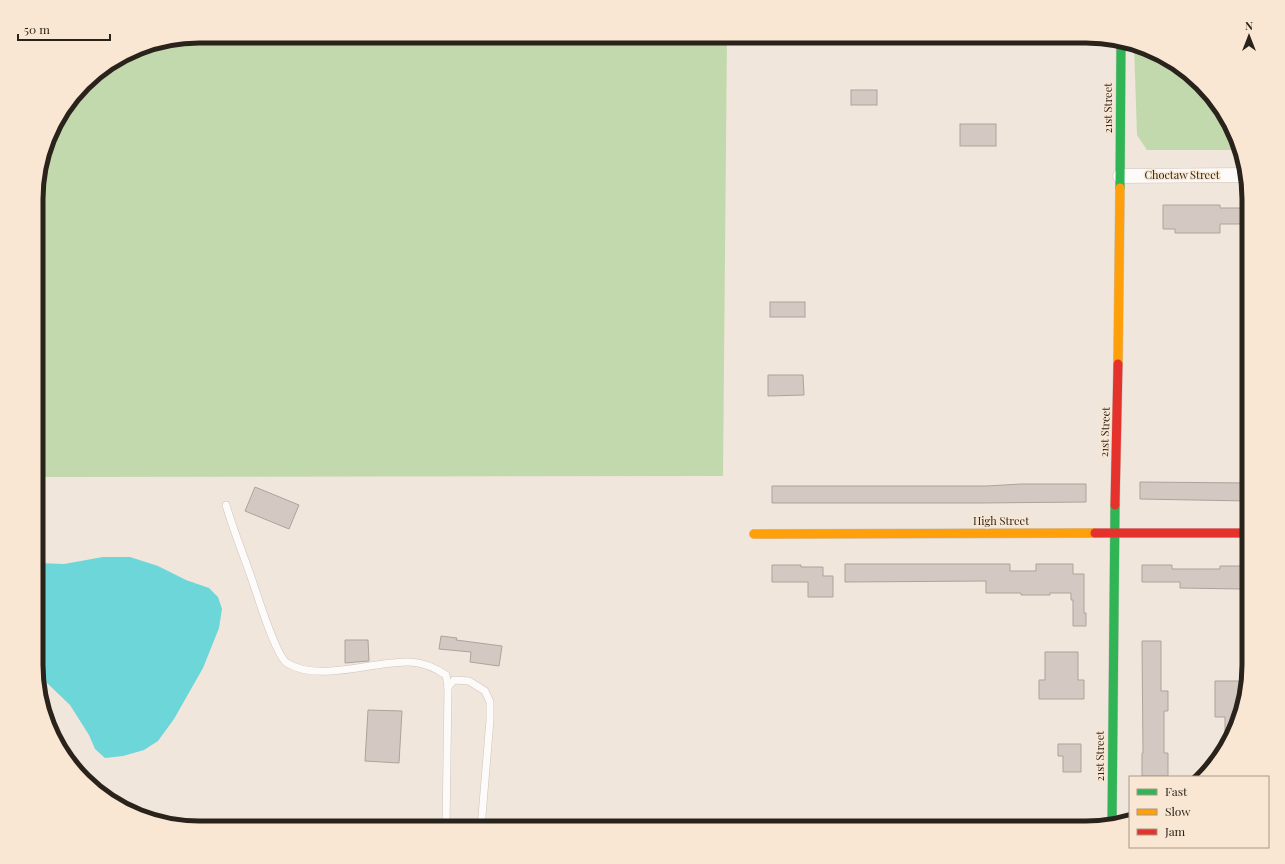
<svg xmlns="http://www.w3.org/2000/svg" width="1285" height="864" font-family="'Playfair Display',serif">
  <rect width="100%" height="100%" fill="#f1e6db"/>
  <!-- green -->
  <g fill="#c2d9ae">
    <path d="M199,36H727L723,476L37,477V178L53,126L91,77L137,48Z"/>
    <path d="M1134,44L1138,45L1177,64L1227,118L1237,150H1147L1137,135Z"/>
  </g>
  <!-- water -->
  <path fill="#6dd6d8" d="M103,557H130L158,566L186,580L209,588L218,597L222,609L219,628L203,668L174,719L158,741L144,750L123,756L105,758L95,749L89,735L70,705L47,683L37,669V563L64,564Z"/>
  <!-- building -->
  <g fill="#d3c9c2" stroke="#aca39c">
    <rect x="851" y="90" width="26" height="15"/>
    <rect x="960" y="124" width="36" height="22"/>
    <path d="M1163,205H1220V208H1249V224H1220V233H1175V229H1163Z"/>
    <rect x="770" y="302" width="35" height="15"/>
    <path d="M768,375H803L804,395L768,396Z"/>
    <path d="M1140,482L1249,483V501L1140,499Z"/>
    <path d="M1021,484H1086V502L979,503H772V486H987Z"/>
    <path d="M255,487L299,505L289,529L245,511Z"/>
    <path d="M845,564H1010V571H1036V564H1073V574H1084V613H1086V626H1073V600H1071V593H1050V595H1021V593H986V581L845,582Z"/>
    <path d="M772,565H801V567H823V576H833V597H808V582H772Z"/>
    <path d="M1142,565H1172V569H1220V566H1243V589L1180,588V582H1142Z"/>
    <path d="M441,636L457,638L456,640L502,646L499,666L470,662L471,652L439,649Z"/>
    <path d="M345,640H368L369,661L345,663Z"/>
    <path d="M1142,641H1161V691H1168V711H1164V753H1168V776H1142V753H1143Z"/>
    <path d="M1045,652H1078V680H1084V699H1039V680H1045Z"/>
    <path d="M1215,681H1248L1240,717L1225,749V717H1215Z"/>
    <path d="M368,710L402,711L399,763L365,761Z"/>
    <path d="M1058,744H1081V772H1063V756H1058Z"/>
  </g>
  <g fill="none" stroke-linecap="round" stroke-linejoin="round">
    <!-- lane casing -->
    <g stroke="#ccc4bc" stroke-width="8">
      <g id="lane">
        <path d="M226,505C233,529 242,551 250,574C256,590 275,655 287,663C310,678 351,669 376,665C404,661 421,658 446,675L448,687L446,828"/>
        <path d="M448,687L454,680L469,681L485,691L490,702V720L481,828"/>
      </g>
    </g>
    <!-- street casing -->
    <g stroke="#ccc4bc" stroke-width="15">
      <path id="street" d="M1120,176L1245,175"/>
    </g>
    <!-- fast casing -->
    <g stroke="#ccc4bc" stroke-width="10">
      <g id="fast">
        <path d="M1120,188L1121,42"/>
        <path d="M1112,823L1115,505"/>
      </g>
    </g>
    <!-- slow casing -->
    <g stroke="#ccc4bc" stroke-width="10">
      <g id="slow">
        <path d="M1118,364L1120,188"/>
        <path d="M754,534L1095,533"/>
      </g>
    </g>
    <!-- jam casing -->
    <g stroke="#ccc4bc" stroke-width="10">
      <g id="jam">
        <path d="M1115,505L1118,364"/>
        <path d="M1095,533H1249"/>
      </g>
    </g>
    <!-- lane -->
    <use href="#lane" stroke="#fdfbfa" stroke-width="7"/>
    <!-- street -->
    <use href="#street" stroke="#fdfbfa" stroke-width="14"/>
    <!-- fast -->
    <use href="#fast" stroke="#30b455" stroke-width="9"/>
    <!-- slow -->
    <use href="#slow" stroke="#ff9f0a" stroke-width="9"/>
    <!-- jam -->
    <use href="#jam" stroke="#e5322d" stroke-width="9"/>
  </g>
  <g text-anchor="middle" stroke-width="3" stroke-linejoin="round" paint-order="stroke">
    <!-- street labels -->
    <g font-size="11" fill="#29231b" stroke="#f9e7d3">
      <text transform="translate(1108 108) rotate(-90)" y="4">21st Street</text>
      <text x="1182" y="179">Choctaw Street</text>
      <text transform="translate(1105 432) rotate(-88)" y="4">21st Street</text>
      <text x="1001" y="525">High Street</text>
      <text transform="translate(1100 756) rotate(-90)" y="4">21st Street</text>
    </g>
  </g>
  <!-- crop -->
  <path d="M0 0H1285V864H0ZM199 43H1086A156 156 0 0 1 1242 199V665A156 156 0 0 1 1086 821H199A156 156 0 0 1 43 665V199A156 156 0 0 1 199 43Z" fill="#f9e7d3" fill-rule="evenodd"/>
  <path fill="none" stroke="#29231b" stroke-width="5" d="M199 43H1086A156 156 0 0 1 1242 199V665A156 156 0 0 1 1086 821H199A156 156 0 0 1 43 665V199A156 156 0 0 1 199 43Z"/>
  <!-- legend -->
  <rect x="1129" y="776" width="140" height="72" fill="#f9e7d3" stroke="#a69989"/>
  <rect x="1137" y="789" width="20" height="6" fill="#30b455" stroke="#a69989"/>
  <text x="1165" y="796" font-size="12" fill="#29231b">Fast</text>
  <rect x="1137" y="809" width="20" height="6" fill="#ff9f0a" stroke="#a69989"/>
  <text x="1165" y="816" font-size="12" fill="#29231b">Slow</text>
  <rect x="1137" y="829" width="20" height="6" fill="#e5322d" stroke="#a69989"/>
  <text x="1165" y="836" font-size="12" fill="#29231b">Jam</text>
  <!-- north arrow -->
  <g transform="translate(1249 36)" stroke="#f9e7d3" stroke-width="3" paint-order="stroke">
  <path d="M0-3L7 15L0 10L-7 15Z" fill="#29231b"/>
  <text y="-6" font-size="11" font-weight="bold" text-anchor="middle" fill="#29231b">N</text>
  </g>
  <!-- scale -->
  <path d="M18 34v6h92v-6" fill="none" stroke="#29231b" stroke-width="2"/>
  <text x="24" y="34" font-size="12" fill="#29231b" stroke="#f9e7d3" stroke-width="3" paint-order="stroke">50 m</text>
</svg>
